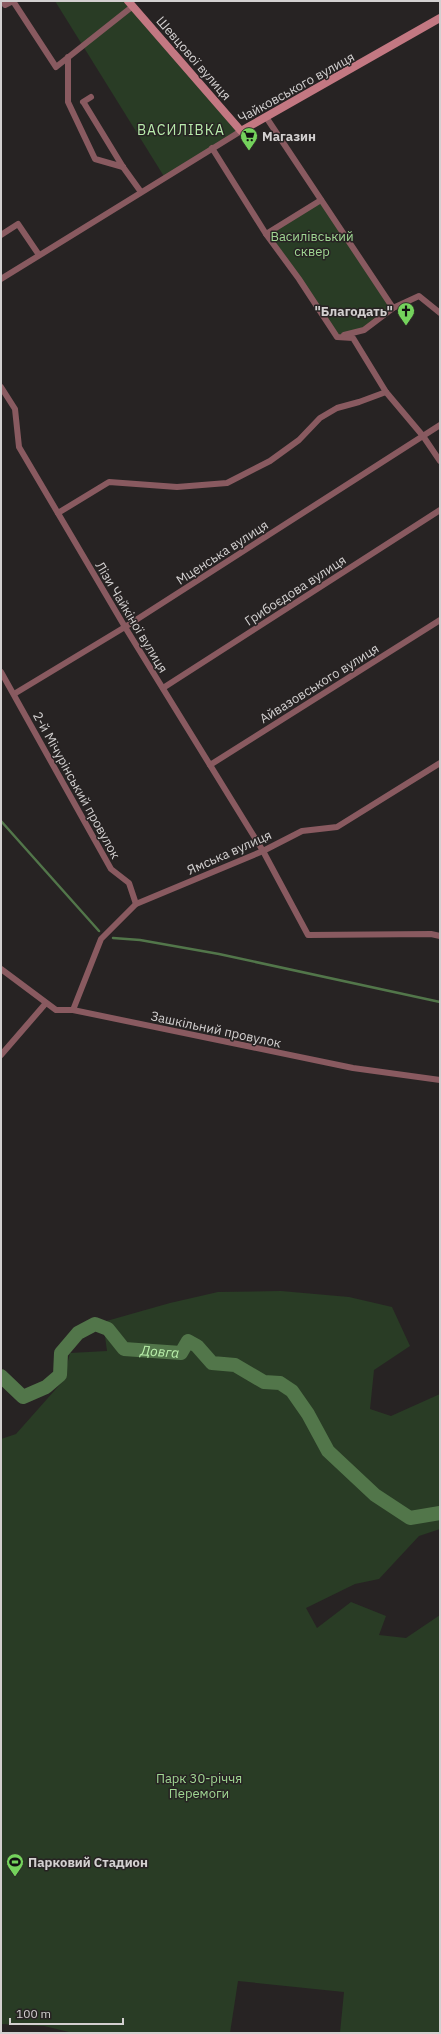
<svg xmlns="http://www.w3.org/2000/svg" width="441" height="2034" font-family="'IBM Plex Sans',sans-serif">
  <rect width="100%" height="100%" fill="#272323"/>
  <!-- green -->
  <g fill="#293c25">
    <path d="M55,1H124L241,131L165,178Z"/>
    <path d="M321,200L393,308L364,330L337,337L266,234Z"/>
    <path d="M281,1291L349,1297L392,1307L410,1346L374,1370L370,1409L391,1416L440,1394V1529L419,1536L379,1579L355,1584L306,1608L317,1628L351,1602L386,1616L379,1635L406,1638L440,1615V2033H340L344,1992L238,1981L230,2033H73L44,2026L1,2024V1439L16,1434L63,1381L70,1353L107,1351L103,1322L170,1303L218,1292Z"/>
  </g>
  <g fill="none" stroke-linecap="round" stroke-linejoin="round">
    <!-- stream -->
    <g stroke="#52764a" stroke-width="2.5">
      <path d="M1,821L99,931"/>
      <path d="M113,938L140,940L219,954L440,1002"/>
    </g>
    <!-- river -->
    <path stroke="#52764a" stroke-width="14" id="s1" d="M1,1376L23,1397L46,1387L60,1375L61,1353L78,1333L95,1324L108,1329L124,1349L181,1353L188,1341L197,1346L212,1363L235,1365L264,1382L280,1383L292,1391L308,1414L328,1451L375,1495L410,1518L440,1513"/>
    <!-- street -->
    <g stroke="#895a60" stroke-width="6">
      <path d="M2,1L5,5L13,1L56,67L133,6"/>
      <path d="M68,57V102L95,159L123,167"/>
      <path d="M91,97L83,102L84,103L123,167L141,192"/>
      <path d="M266,117L393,308"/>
      <path d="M212,148L266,234L299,279L337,337L353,338L386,392L423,436L440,461"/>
      <path d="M266,234L321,200"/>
      <path d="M1,235L18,224L39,255"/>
      <path d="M1,279L241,131"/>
      <path d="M344,335L364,330L393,308L419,296L440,313"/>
      <path d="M1,387L15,409L19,447L125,627L263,851L308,935L431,934L440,936"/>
      <path d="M58,513L109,482L177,487L227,483L270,461L299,440L320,418L337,408L359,402L386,392"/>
      <path d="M1,672L111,869L129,883L136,904"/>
      <path d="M163,688L440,510"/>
      <path d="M14,694L125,627L440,425"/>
      <path d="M210,765L440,620"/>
      <path d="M1,969L56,1010H73L353,1068L440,1080"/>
      <path d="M73,1010L101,939L136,904L263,851L302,831L337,827L440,763"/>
      <path d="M1,1055L46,1003"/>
    </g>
    <!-- secondary -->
    <path stroke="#c37882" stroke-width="8" d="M128,1L241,131L440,18"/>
  </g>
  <!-- icons -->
  <defs>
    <g id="supermarket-pin" transform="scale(0.9)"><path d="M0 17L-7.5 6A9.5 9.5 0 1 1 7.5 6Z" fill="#74d25c" stroke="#272323"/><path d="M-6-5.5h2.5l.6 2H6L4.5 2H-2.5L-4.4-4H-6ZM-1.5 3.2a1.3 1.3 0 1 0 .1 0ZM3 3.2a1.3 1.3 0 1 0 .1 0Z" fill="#111"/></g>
    <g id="church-pin" transform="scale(0.9)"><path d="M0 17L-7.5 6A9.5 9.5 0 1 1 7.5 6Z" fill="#74d25c" stroke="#272323"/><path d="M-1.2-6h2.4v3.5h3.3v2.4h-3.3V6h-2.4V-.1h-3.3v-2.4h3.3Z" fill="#111"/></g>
    <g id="stadium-pin" transform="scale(0.9)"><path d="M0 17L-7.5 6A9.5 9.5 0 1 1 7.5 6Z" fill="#74d25c" stroke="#272323"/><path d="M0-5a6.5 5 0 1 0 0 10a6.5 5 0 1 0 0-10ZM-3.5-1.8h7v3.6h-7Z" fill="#111"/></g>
  </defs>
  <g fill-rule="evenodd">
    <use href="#supermarket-pin" x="249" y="136"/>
    <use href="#church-pin" x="406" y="311"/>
    <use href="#stadium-pin" x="15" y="1862"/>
  </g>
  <g text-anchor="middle" stroke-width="3" stroke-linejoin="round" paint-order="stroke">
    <!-- street labels -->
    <g font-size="13" fill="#d3d0d0" stroke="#272323">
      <text transform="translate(194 58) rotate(49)" y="5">Шевцової вулиця</text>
      <text transform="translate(296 87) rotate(-29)" y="5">Чайковського вулиця</text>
      <text transform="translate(222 552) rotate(-33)" y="5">Мценська вулиця</text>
      <text transform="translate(295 590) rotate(-33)" y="5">Грибоєдова вулиця</text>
      <text transform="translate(132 617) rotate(59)" y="5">Лізи Чайкіної вулиця</text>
      <text transform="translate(319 683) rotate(-32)" y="5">Айвазовського вулиця</text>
      <text transform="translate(77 785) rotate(61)" y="5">2-й Мічурінський провулок</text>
      <text transform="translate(229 852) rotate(-24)" y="5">Ямська вулиця</text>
      <text transform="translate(216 1029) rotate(12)" y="5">Зашкільний провулок</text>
    </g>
    <!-- poi labels -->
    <g font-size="13" font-weight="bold" fill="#d3d0d0" stroke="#272323" text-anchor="start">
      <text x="262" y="141">Магазин</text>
      <text x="393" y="316" text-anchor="end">"Благодать"</text>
      <text x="28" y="1867">Парковий Стадион</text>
    </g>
    <!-- park labels -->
    <g font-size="13" fill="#a0d793" stroke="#272323">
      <text x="312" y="241">Василівський<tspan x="312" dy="15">сквер</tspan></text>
      <text x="199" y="1783">Парк 30-річчя<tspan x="199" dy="15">Перемоги</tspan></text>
    </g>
    <!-- neighbourhood labels -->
    <g font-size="14" letter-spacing="1" fill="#b7eaab" stroke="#272323">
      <text x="181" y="135">ВАСИЛІВКА</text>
    </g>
    <!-- water labels -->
    <g font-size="14" font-style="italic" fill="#b9f0ab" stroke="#272323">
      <text dy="5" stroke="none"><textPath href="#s1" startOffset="217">Довга</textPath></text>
    </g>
  </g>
  <!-- border -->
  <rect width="441" height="2034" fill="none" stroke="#d3d0d0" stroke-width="4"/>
  <!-- scale -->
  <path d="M10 2018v6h113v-6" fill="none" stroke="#d3d0d0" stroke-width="2"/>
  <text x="16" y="2018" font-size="12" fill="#d3d0d0" stroke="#272323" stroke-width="3" paint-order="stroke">100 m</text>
</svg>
